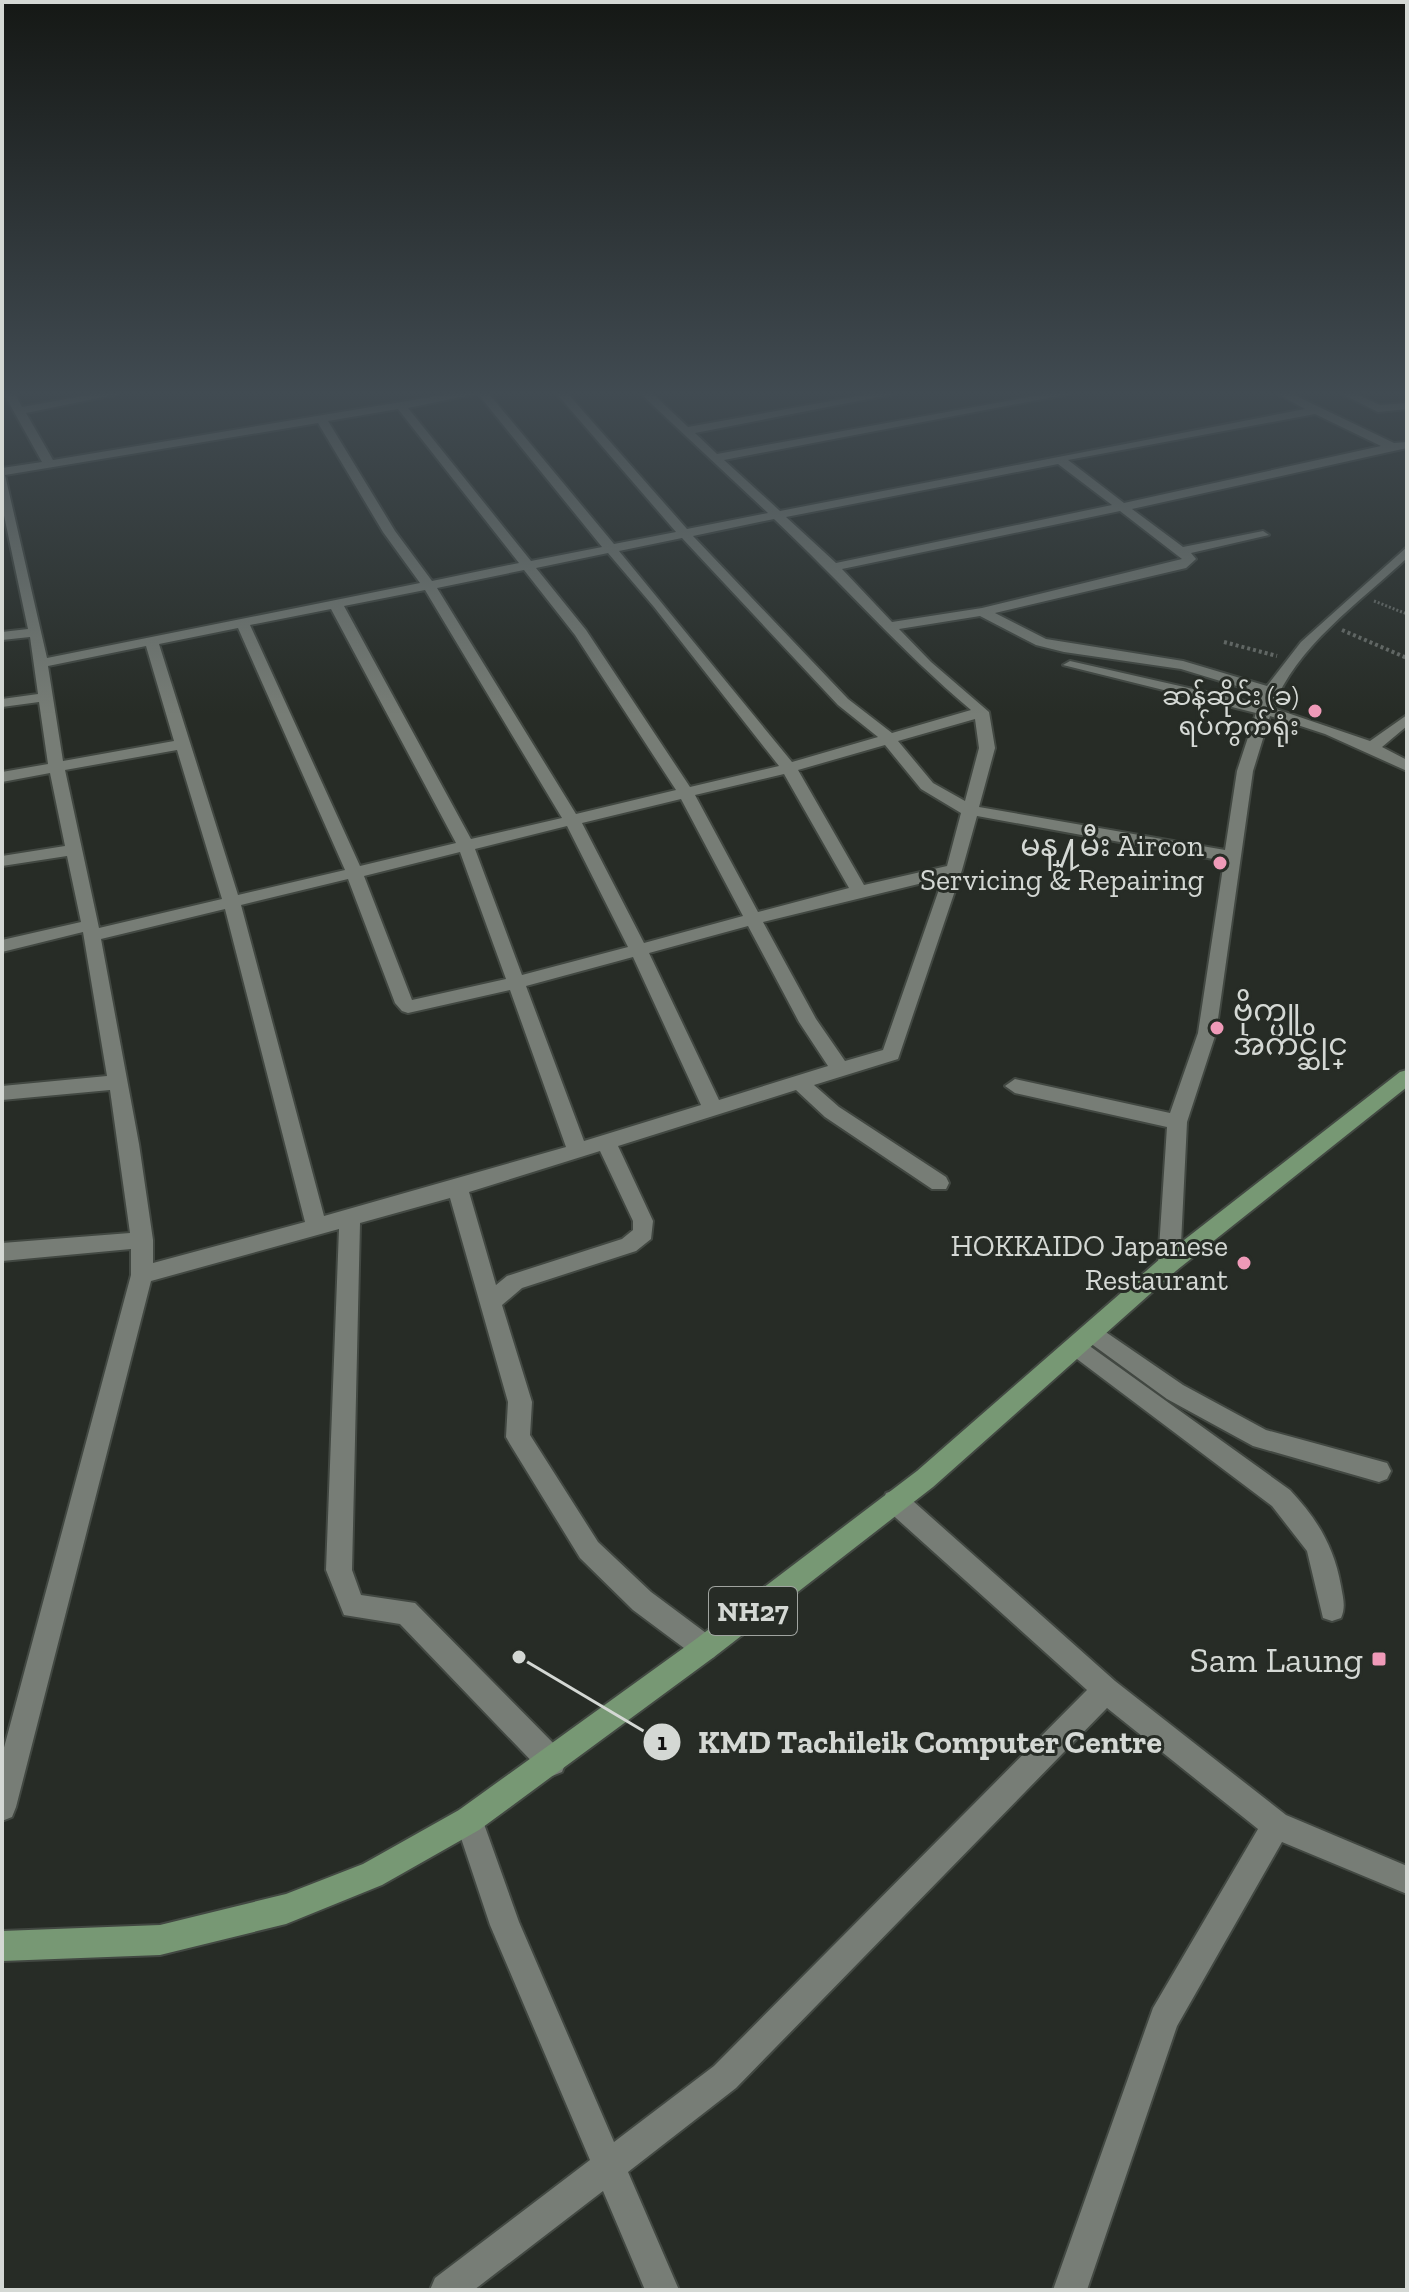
<svg xmlns="http://www.w3.org/2000/svg" width="1409" height="2292" font-family="'Zilla Slab','Noto Sans Myanmar',serif">
  <rect width="100%" height="100%" fill="#272c26"/>
  <g fill="none" stroke-linecap="round" stroke-linejoin="round">
    <!-- minor casing -->
    <g stroke="#424842" stroke-width="4">
      <g id="minor">
        <path d="M4,394H15L22,407L94,394H118L26,413L53,460L449,394H475L408,408L531,561L602,547L478,394H489L614,544L676,532L557,394H568L687,529L768,513L641,394H653L688,427L869,394H894L695,433L717,454L1045,394H1069L724,460L780,511L1305,409L1278,394H1292L1394,443L1407,442V448L1132,509L1183,547L1263,531L1269,535L1191,553L1196,559L1186,568L995,613L1046,639L1183,661L1267,686L1301,642L1407,547V558C1360,602 1295,647 1273,708L1370,741L1407,715V726L1382,747L1407,760V771L1325,734L1270,716L1253,771L1216,1033L1187,1122L1180,1264L1177,1270L1169,1273L1161,1270L1158,1264L1167,1127L1015,1093L1005,1086L1015,1079L1170,1113L1198,1033L1224,861L977,816L962,870L898,1059L814,1085L839,1107L946,1177L949,1183L946,1189H932L825,1117L796,1090L618,1146L653,1221L651,1239L636,1251L522,1288L502,1305L532,1402L530,1435L598,1542L651,1592L714,1639L718,1648L714,1657L705,1661L696,1657L633,1610L580,1558L510,1444L506,1437L508,1402L450,1198L360,1223L352,1570L361,1595L415,1603L562,1752L566,1762L562,1772L552,1776L542,1772L400,1624L344,1615L326,1570L339,1229L151,1281L16,1807L12,1817L2,1821V1755L131,1275V1249L2,1261V1243L130,1233L110,1090L2,1100V1086L107,1076L83,932L2,952V940L81,922L67,856L2,866V856L65,846L50,773L2,782V772L48,764L39,702L2,707V699L38,694L30,637L2,640V632L28,629L2,506V468L42,462ZM398,409L519,563L432,581L395,531L328,421ZM1315,414L1381,446L1124,503L1068,460ZM318,423L383,532L420,583L47,658L5,475ZM1058,464L1112,505L836,563L786,517ZM1120,511L1182,559L982,608L892,622L842,569ZM774,519C841,582 901,651 971,710L892,733L848,699L693,536ZM682,538L838,705L878,737L792,762L619,551ZM608,553L654,607L779,766L690,787L586,630L536,568ZM524,570L575,635L676,790L576,814L437,588ZM425,590L562,818L471,839L344,606ZM331,609L456,843L360,866L250,625ZM980,616L1036,645L1064,652L1181,669L1263,694L1259,704L1070,661L1063,665L1256,713L1237,771L1225,850L979,807L995,748L989,712L931,662L899,629ZM238,628L345,870L238,895L159,644ZM146,646L174,741L63,761L48,666ZM975,719L979,748L965,801L933,783L898,741ZM885,745L921,789L961,813L947,866L864,885L798,770ZM177,750L222,899L99,928L65,770ZM784,774L849,888L758,912L695,795ZM681,799L743,916L644,943L582,823ZM567,826L628,947L522,975L475,849ZM460,852L506,979L412,1000L364,876ZM943,878L883,1050L845,1061L816,1019L763,922ZM348,879L395,1003L402,1011L408,1013L510,990L566,1147L324,1216L241,905ZM225,909L305,1222L153,1263V1240L139,1144L101,939ZM748,926L799,1022L828,1066L719,1100L649,953ZM633,957L701,1105L584,1141L526,986ZM600,1151L633,1221V1230L622,1239L507,1276L496,1285L469,1192Z"/>
        <path d="M1342,394H1356L1380,405L1407,403V409L1378,412Z"/>
        <path d="M1094,1324L1183,1385L1266,1430L1387,1463L1391,1471L1387,1479L1379,1482L1253,1446L1167,1399L1086,1340L1083,1333L1086,1326Z"/>
        <path d="M1077,1337L1290,1490C1317,1519 1334,1546 1341,1586C1343,1598 1346,1607 1341,1618L1332,1621L1323,1618L1307,1551L1272,1506L1069,1353L1066,1346L1069,1339Z"/>
        <path d="M895,1490L904,1493L1115,1681L1286,1815L1407,1866V1894L1282,1842L1177,2026L1087,2290H1053L1153,2008L1258,1829L1107,1708L736,2088L628,2172L679,2290H645L603,2191L474,2290H430L435,2278L590,2160L490,1925L455,1820L459,1810L469,1806L479,1810L519,1922L614,2142L714,2066L1087,1690L886,1509L883,1501L886,1493Z"/>
      </g>
    </g>
    <!-- major casing -->
    <g stroke="#424842" stroke-width="4">
      <path id="major" d="M1407,1070V1087L1177,1270L933,1487L714,1657L479,1830L382,1885L286,1924L160,1955L2,1961V1931L160,1925L286,1894L363,1864L459,1810L696,1639L917,1471L1161,1258L1400,1072Z"/>
    </g>
    <!-- path-far1 -->
    <path stroke="#696e69" stroke-width="3" stroke-dasharray="2 2" stroke-linecap="butt" d="M1374,601L1407,614"/>
    <!-- path -->
    <g stroke="#696e69" stroke-width="4" stroke-dasharray="3 3" stroke-linecap="butt">
      <path d="M1342,630L1407,658"/>
      <path d="M1224,642L1277,656"/>
    </g>
    <!-- minor -->
    <use href="#minor" fill="#777d76" fill-rule="evenodd"/>
    <!-- major -->
    <use href="#major" fill="#779874" fill-rule="evenodd"/>
  </g>
  <!-- sky -->
  <linearGradient id="sky" x2="0" y2="1"><stop stop-color="#151815"/><stop offset="0.55" stop-color="#414b52"/><stop offset="1" stop-color="#414b52" stop-opacity="0"/></linearGradient>
  <rect width="1409" height="715" fill="url(#sky)"/>
  <!-- markers -->
  <g fill="#ef9ab8" stroke="#272c26" stroke-width="3">
    <circle cx="1315" cy="711" r="8"/>
    <circle cx="1220" cy="863" r="8"/>
    <circle cx="1217" cy="1028" r="8"/>
    <circle cx="1244" cy="1263" r="8"/>
    <rect x="1371" y="1651" width="16" height="16" rx="4"/>
  </g>
  <g text-anchor="middle" stroke-width="6" stroke-linejoin="round" paint-order="stroke">
    <!-- far-poi labels -->
    <g font-size="26" fill="#d4d8d4" stroke="#272c26" text-anchor="end">
      <text x="1299" y="705">ဆန်ဆိုင်း (ခ)<tspan x="1299" dy="30">ရပ်ကွက်ရုံး</tspan></text>
    </g>
    <!-- shield labels -->
    <rect fill="#272c26" stroke="#a0a4a0" stroke-width="2" x="709" y="1587" width="88" height="48" rx="6"/>
    <g font-size="28" font-weight="bold" fill="#d4d8d4">
      <text x="753" y="1621">NH27</text>
    </g>
    <!-- poi labels -->
    <g font-size="30" fill="#d4d8d4" stroke="#272c26" text-anchor="end">
      <text x="1204" y="856">မန္႔မီး Aircon<tspan x="1204" dy="34">Servicing &amp; Repairing</tspan></text>
      <text x="1233" y="1021" text-anchor="start">ဗိုက္ပူ<tspan x="1233" dy="34">အကင္ဆိုင္</tspan></text>
      <text x="1228" y="1256">HOKKAIDO Japanese<tspan x="1228" dy="34">Restaurant</tspan></text>
    </g>
    <!-- near-poi labels -->
    <g font-size="36" fill="#d4d8d4" stroke="#272c26" text-anchor="end">
      <text x="1363" y="1672">Sam Laung</text>
    </g>
  </g>
  <!-- callouts -->
  <path fill="none" stroke="#d4d8d4" stroke-width="3" d="M519 1657L662 1742"/>
  <g fill="#d4d8d4" stroke="#272c26" stroke-width="3">
    <circle cx="519" cy="1657" r="8"/>
    <circle cx="662" cy="1742" r="20"/>
  </g>
  <g font-size="24" text-anchor="middle" font-weight="bold" fill="#111">
    <text x="662" y="1750">1</text>
  </g>
  <g font-size="32" text-anchor="middle" font-weight="bold" fill="#d4d8d4" stroke="#272c26" stroke-width="6" stroke-linejoin="round" paint-order="stroke">
    <text x="930" y="1753">KMD Tachileik Computer Centre</text>
  </g>
  <!-- border -->
  <rect width="1409" height="2292" fill="none" stroke="#d4d8d4" stroke-width="8"/>
</svg>
